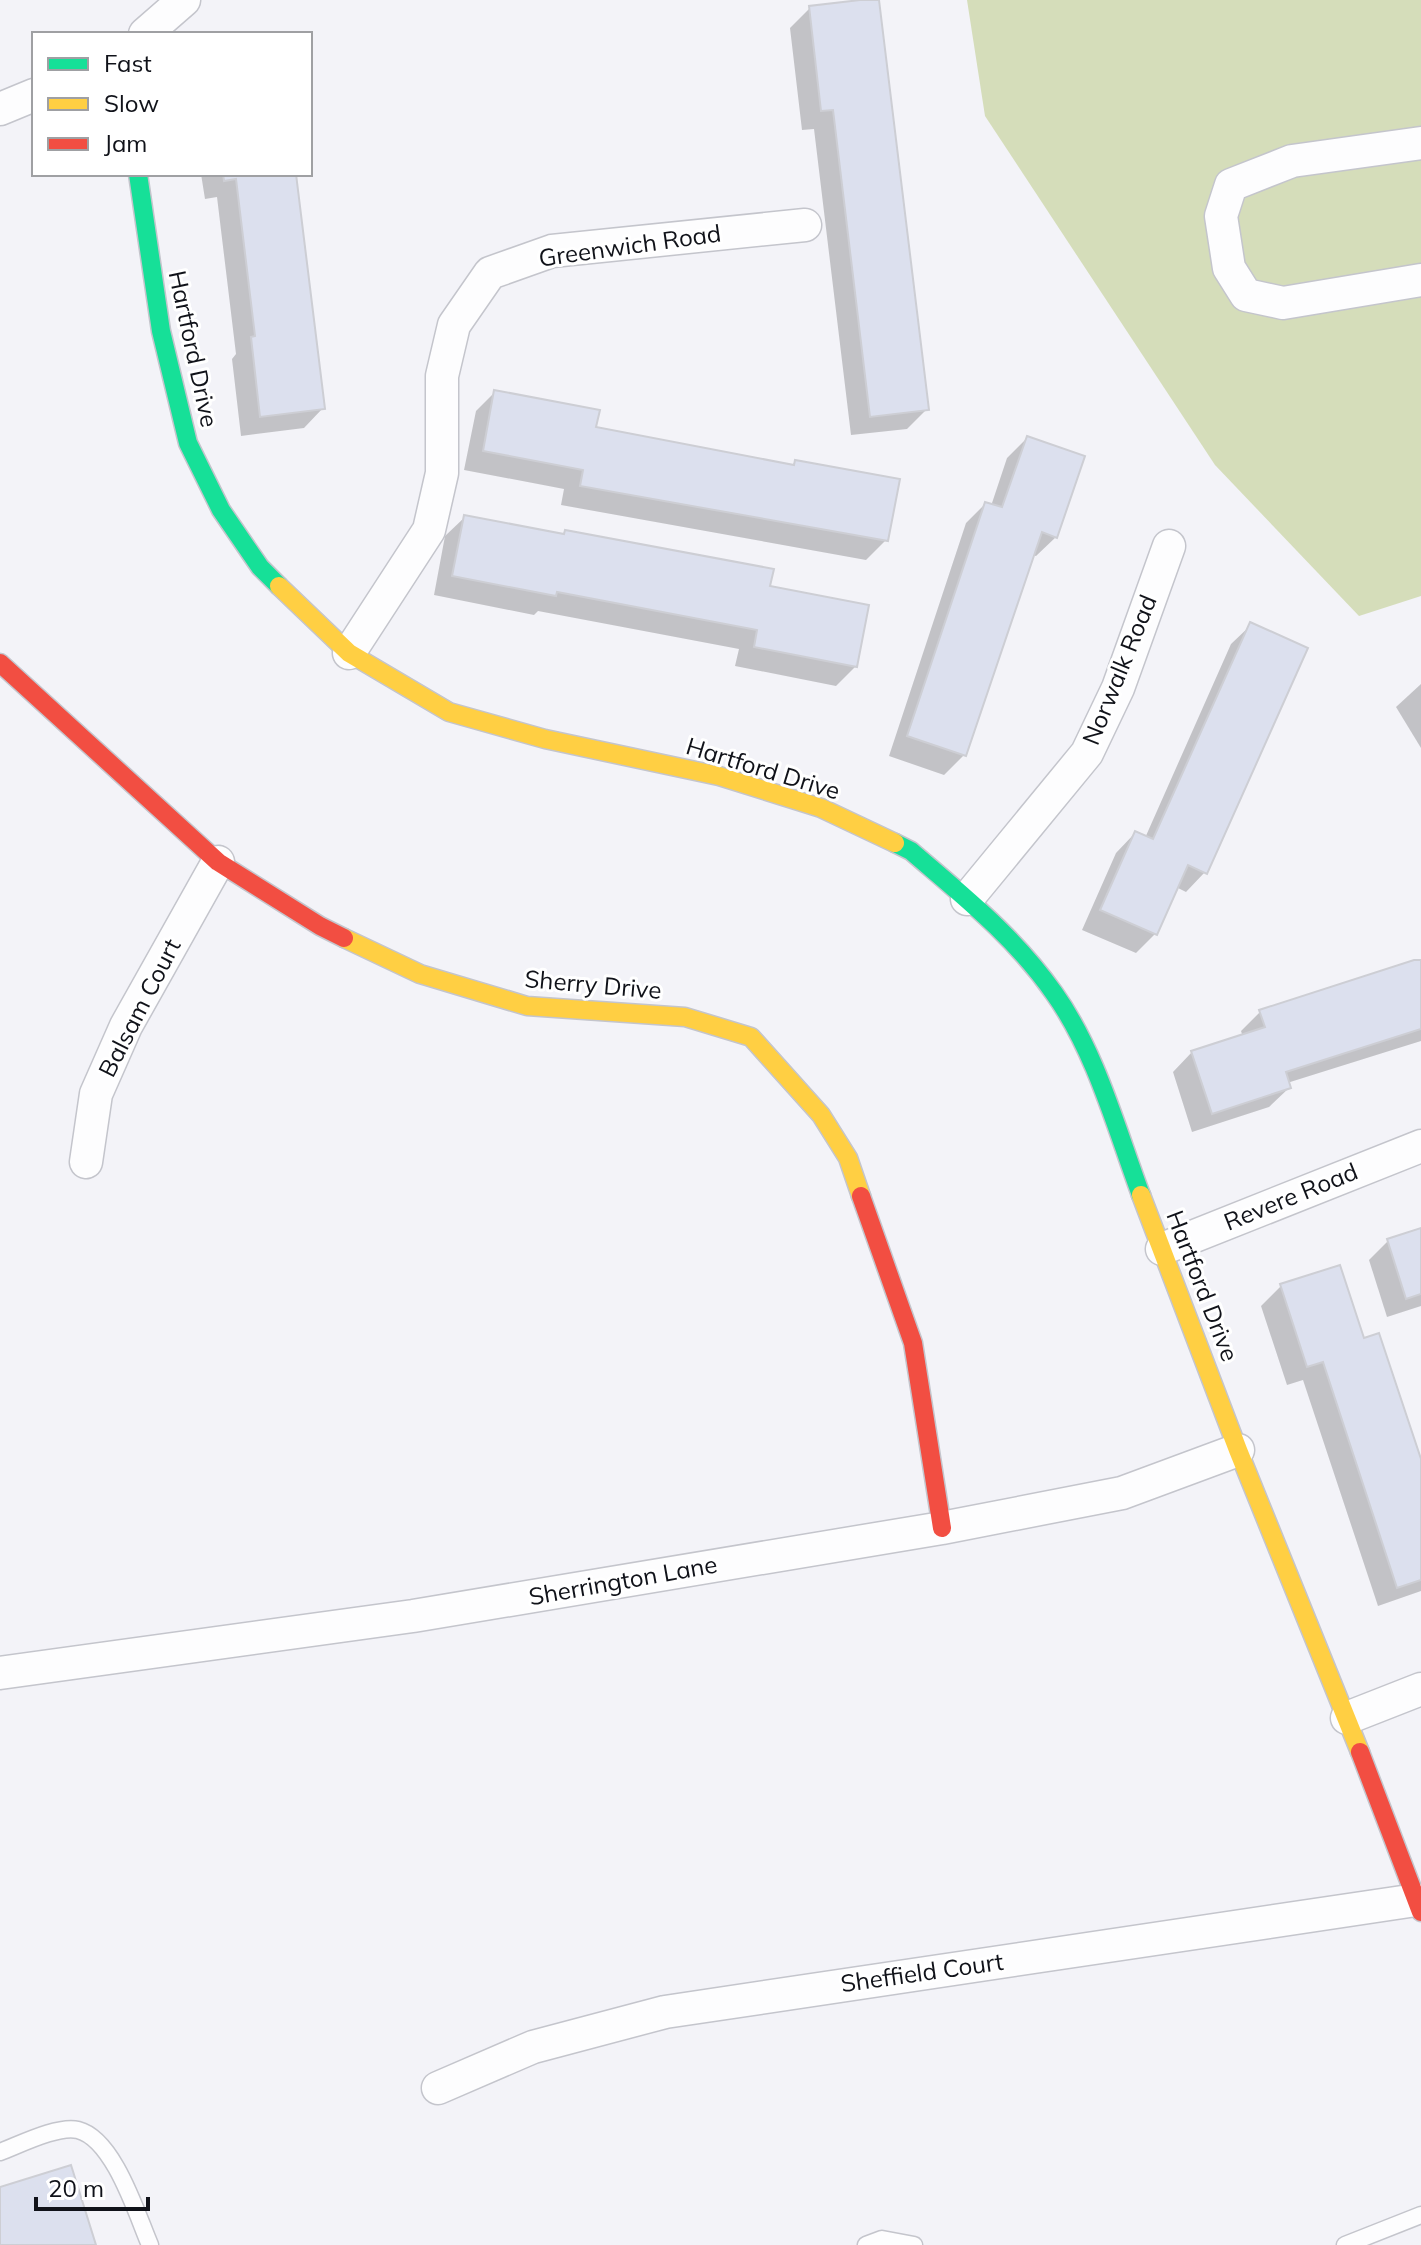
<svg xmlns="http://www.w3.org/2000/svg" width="1421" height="2245" font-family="Mulish,sans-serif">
  <rect width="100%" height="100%" fill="#f3f3f8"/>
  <!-- forest -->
  <path fill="#d5ddba" d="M967,0H1421V596L1359,616L1215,465L985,116Z"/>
  <!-- shadow -->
  <g fill="#0003">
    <path d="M877,0L927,409L907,429L851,435L814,129L802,130L790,28L810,8Z"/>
    <path d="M201,174H294L323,408L304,428L241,436L232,359L236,354L217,197L205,199Z"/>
    <path d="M495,392L593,429L791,466L796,462L886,540L866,560L561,505L564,489L464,470L476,411Z"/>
    <path d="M1027,438L1056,537L1036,556L1032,555L964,755L944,775L889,756L966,523L985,504L991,506L1007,458Z"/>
    <path d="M465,517L562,536L566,532L768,588L856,666L836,686L735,666L739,649L538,611L534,615L434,595L445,536Z"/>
    <path d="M1251,625L1205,872L1186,892L1176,887L1155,934L1136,953L1082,930L1116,853L1135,833L1145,838L1231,644Z"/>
    <path d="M1421,684V748L1396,707Z"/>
    <path d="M1421,962V1041L1287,1083L1289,1088L1269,1107L1192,1132L1173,1072L1192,1052L1243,1037L1241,1031L1260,1012Z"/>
    <path d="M1421,1231V1306L1387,1317L1369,1260L1389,1240Z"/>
    <path d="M1281,1286L1363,1341L1421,1466V1591L1378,1606L1303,1380L1287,1385L1261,1306Z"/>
  </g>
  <!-- building -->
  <g fill="#dce0ee" stroke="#cdced4" stroke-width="2">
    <path d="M860,0H879L929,410L870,417L833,110L821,111L809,6Z"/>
    <path d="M223,174H296L325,409L260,417L251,337L255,336L236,179L224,181Z"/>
    <path d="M494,390L600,410L596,427L794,465L795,460L900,479L888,541L580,486L583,470L483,451Z"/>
    <path d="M1027,436L1085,456L1057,538L1042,532L966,756L907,736L985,502L1002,507Z"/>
    <path d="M464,515L564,534L565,530L774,569L770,586L869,605L857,667L754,647L757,630L557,592L556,596L452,576Z"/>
    <path d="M1250,622L1308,648L1207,874L1188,865L1157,935L1100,910L1135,831L1153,839Z"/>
    <path d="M1414,960H1421V1029L1286,1072L1291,1088L1212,1114L1191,1051L1265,1027L1259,1010Z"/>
    <path d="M1421,1228V1294L1406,1299L1387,1239Z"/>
    <path d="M1340,1265L1364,1338L1379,1333L1421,1459V1580L1397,1588L1323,1362L1307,1367L1280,1284Z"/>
    <path d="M71,2165L96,2245H0V2187Z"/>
  </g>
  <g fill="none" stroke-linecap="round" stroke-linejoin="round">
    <!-- lane casing -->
    <g stroke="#c4c5cc" stroke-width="19">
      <g id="lane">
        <path d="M0,2152C19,2145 58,2125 78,2130C114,2139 137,2215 150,2245"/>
        <path d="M866,2245L882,2239L914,2245"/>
        <path d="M1345,2245L1421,2215"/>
      </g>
    </g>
    <!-- street casing -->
    <g stroke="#c4c5cc" stroke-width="35">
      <g id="street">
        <path d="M145,34L184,0"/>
        <path d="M0,109L34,95"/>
        <path d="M1421,143L1292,161L1231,185L1221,216L1229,268L1246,295L1283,303L1421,280"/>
        <path d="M349,653L429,530L442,473V376L454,325L490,273L552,251L805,225"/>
        <path d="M967,899L1087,753L1118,688L1169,546"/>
        <path d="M86,1162L96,1094L126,1026L218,862"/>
        <path d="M1162,1249L1421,1146"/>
        <path d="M0,1673L413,1616L942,1528L1122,1493L1238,1450"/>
        <path d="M1347,1718L1421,1689"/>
        <path d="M438,2088L533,2047L665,2012L1416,1900"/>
      </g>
    </g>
    <!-- fast casing -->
    <g stroke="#c4c5cc" stroke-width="21">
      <g id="fast">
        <path d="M138,174L161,331L188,443L221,510L260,567L279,586"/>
        <path d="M895,843L911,851C963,896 1014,936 1054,993C1096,1052 1116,1128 1141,1195"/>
      </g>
    </g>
    <!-- slow casing -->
    <g stroke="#c4c5cc" stroke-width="21">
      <g id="slow">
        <path d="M279,586L349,653L449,712L545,739L719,776L821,808L895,843"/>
        <path d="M344,938L420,974L527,1006L685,1017L751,1037L821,1115L848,1158L861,1196"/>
        <path d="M1141,1195L1238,1450L1360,1752"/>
      </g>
    </g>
    <!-- jam casing -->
    <g stroke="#c4c5cc" stroke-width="21">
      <g id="jam">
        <path d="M0,663L218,862L320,926L344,938"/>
        <path d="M861,1196L913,1343L942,1528"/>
        <path d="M1360,1752L1421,1912"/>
      </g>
    </g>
    <!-- lane -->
    <use href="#lane" stroke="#fdfdfe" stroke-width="16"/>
    <!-- street -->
    <use href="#street" stroke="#fdfdfe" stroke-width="32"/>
    <!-- fast -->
    <use href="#fast" stroke="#16e098" stroke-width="18"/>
    <!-- slow -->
    <use href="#slow" stroke="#ffcf43" stroke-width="18"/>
    <!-- jam -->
    <use href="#jam" stroke="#f24e42" stroke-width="18"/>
  </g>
  <g text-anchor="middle" stroke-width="6" stroke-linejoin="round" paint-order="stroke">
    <!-- street labels -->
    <g font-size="24" fill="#101219" stroke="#fff">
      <text transform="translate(630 246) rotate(-8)" y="8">Greenwich Road</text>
      <text transform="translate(193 349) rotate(78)" y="8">Hartford Drive</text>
      <text transform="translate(1120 670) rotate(-68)" y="8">Norwalk Road</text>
      <text transform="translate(763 769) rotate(17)" y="8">Hartford Drive</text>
      <text transform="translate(593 985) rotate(5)" y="8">Sherry Drive</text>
      <text transform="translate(140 1008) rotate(-63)" y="8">Balsam Court</text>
      <text transform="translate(1291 1197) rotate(-22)" y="8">Revere Road</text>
      <text transform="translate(1202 1286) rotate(69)" y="8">Hartford Drive</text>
      <text transform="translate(623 1581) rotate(-10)" y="8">Sherrington Lane</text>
      <text transform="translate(922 1973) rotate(-8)" y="8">Sheffield Court</text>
    </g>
  </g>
  <!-- legend -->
  <rect x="32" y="32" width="280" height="144" fill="#ffffff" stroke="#9fa0a3" stroke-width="2"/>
  <rect x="48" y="58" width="40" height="12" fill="#16e098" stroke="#9fa0a3" stroke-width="2"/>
  <text x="104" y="72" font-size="24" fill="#101219">Fast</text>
  <rect x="48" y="98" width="40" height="12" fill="#ffcf43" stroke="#9fa0a3" stroke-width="2"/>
  <text x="104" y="112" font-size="24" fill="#101219">Slow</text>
  <rect x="48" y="138" width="40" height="12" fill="#f24e42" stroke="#9fa0a3" stroke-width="2"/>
  <text x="104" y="152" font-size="24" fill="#101219">Jam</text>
  <!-- scale -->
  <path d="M36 2197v12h112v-12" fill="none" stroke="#101219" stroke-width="4"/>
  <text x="48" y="2197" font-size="24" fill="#101219" stroke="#ffffff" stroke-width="6" paint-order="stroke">20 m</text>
</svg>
